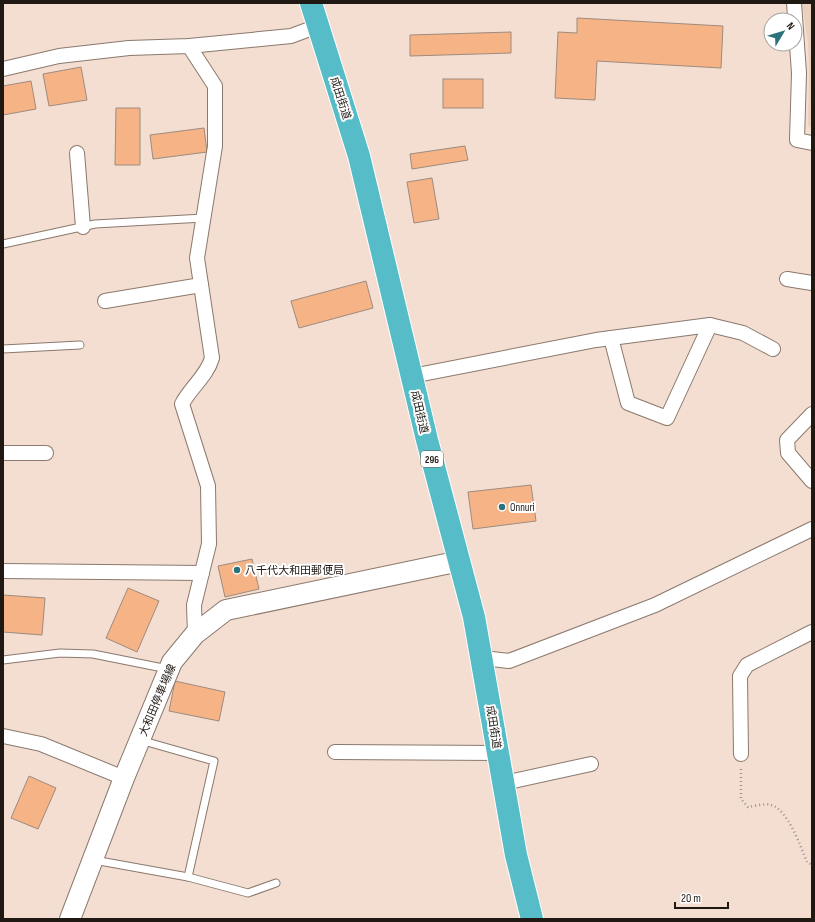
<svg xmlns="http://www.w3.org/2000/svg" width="815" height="922" font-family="'Sofia Sans Condensed','Noto Sans JP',sans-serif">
  <rect width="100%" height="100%" fill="#f3ded1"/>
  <!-- built -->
  <path fill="#ecd0be" d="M802,3H812V131L808,125L809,71L808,42Z"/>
  <!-- building -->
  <g fill="#f6b386" stroke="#9e8b7f">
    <path d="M577,18L723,26L721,68L597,61L595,100L555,98L558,32L577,33Z"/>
    <path d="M511,32V53L410,56V35Z"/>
    <path d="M81,67L87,100L49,106L43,74Z"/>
    <rect x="443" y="79" width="40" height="29"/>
    <path d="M31,81L36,109L3,115V86Z"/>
    <path d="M116,108H140V165H115Z"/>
    <path d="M204,128L207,152L153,159L150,135Z"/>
    <path d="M465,146L468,160L412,169L410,154Z"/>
    <path d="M432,178L439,219L414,223L407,182Z"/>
    <path d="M366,281L373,308L299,328L291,301Z"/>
    <path d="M531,485L536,521L473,529L468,492Z"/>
    <path d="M252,559L259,589L225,597L218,566Z"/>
    <path d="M128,588L159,601L137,652L106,638Z"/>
    <path d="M3,595L45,598L42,635L3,632Z"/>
    <path d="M175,681L225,692L219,721L169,711Z"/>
    <path d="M29,776L56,788L38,829L11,818Z"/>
  </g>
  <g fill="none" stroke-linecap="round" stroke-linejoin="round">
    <!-- service casing -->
    <g stroke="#8b796d" stroke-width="9">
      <g id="service">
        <path d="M3,244L95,224L204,218"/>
        <path d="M3,349L80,345"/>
        <path d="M3,660L60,653L93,654L168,669"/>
        <path d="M94,860L188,877L214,761L140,740"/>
        <path d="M188,877L248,893L276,883"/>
      </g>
    </g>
    <!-- minor casing -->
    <g stroke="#8b796d" stroke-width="16">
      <g id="minor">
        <path d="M794,3L799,73L797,140L812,143"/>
        <path d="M189,46L215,86V146L197,258L212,358C207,376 190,388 182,404L208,486L209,544L194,605L195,634"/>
        <path d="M3,69L59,56L129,48L189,46L291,36L318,26"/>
        <path d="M77,153L83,227"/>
        <path d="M787,279L812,283"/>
        <path d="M105,301L201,285"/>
        <path d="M611,338L628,403L667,418L710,325"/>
        <path d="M412,376L596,340L710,325L743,333L773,349"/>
        <path d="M812,414L787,440L788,453L812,481"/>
        <path d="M3,453H46"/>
        <path d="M3,571L202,573"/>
        <path d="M483,658L509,661L655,605L812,529"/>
        <path d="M3,736L41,744L124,778"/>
        <path d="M335,752L498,753"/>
        <path d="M741,754L740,676L747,665L812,632"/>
        <path d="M504,783L591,764"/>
      </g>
    </g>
    <!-- secondary casing -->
    <g stroke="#8b796d" stroke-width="22">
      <path id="secondary" d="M70,919L124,778L172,662L195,634L226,610L460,561"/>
    </g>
    <!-- trunk casing -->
    <g stroke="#fff" stroke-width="24">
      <path id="trunk" d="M311,3L359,156L427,440L474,617L516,855L532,919"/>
    </g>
    <!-- path -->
    <path stroke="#a19187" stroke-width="2.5" stroke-dasharray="1 3" stroke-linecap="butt" d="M741,769V799L748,807C755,806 765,803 771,805C788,809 801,848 807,862L812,865"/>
    <!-- service -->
    <use href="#service" stroke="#fff" stroke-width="7"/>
    <!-- minor -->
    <use href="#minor" stroke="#fff" stroke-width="14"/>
    <!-- secondary -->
    <use href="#secondary" stroke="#fff" stroke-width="20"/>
    <!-- trunk -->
    <use href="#trunk" stroke="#56bcc7" stroke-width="22"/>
  </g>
  <!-- markers -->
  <g fill="#2a737c" stroke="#fff" stroke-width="1.5">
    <circle cx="502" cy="507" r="4"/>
    <circle cx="237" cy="570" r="4"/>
  </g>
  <g text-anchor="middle" stroke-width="4" stroke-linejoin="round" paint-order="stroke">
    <!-- shield labels -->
    <rect fill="#fff" stroke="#625d5a" stroke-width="1" x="421" y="451" width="22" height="16" rx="3"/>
    <g font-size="10" font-weight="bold" fill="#1f1813">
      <text x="432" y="463">296</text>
    </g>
    <!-- street labels -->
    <g font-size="11" fill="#1f1813" stroke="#fff">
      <text transform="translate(341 98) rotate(72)" y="4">成田街道</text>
      <text transform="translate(420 412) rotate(77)" y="4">成田街道</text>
      <text transform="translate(157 700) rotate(-67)" y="4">大和田停車場線</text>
      <text transform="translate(494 727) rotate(81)" y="4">成田街道</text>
    </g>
    <!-- poi labels -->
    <g font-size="11" fill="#1f1813" stroke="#fff" text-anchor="start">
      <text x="510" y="511">Onnuri</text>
      <text x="245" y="574">八千代大和田郵便局</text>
    </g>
  </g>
  <!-- border -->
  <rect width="815" height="922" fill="none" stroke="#1f1813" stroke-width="8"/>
  <!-- north arrow -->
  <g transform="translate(783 32) rotate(52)"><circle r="19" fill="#ffffff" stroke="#a5a3a1"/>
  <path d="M0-3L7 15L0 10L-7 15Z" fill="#2a737c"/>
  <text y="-6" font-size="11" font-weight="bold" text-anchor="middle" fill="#1f1813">N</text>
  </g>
  <!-- scale -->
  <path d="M675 902v6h53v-6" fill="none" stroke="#1f1813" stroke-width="2"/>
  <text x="681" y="902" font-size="12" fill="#1f1813" stroke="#ffffff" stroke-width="3" paint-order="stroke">20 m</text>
</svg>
